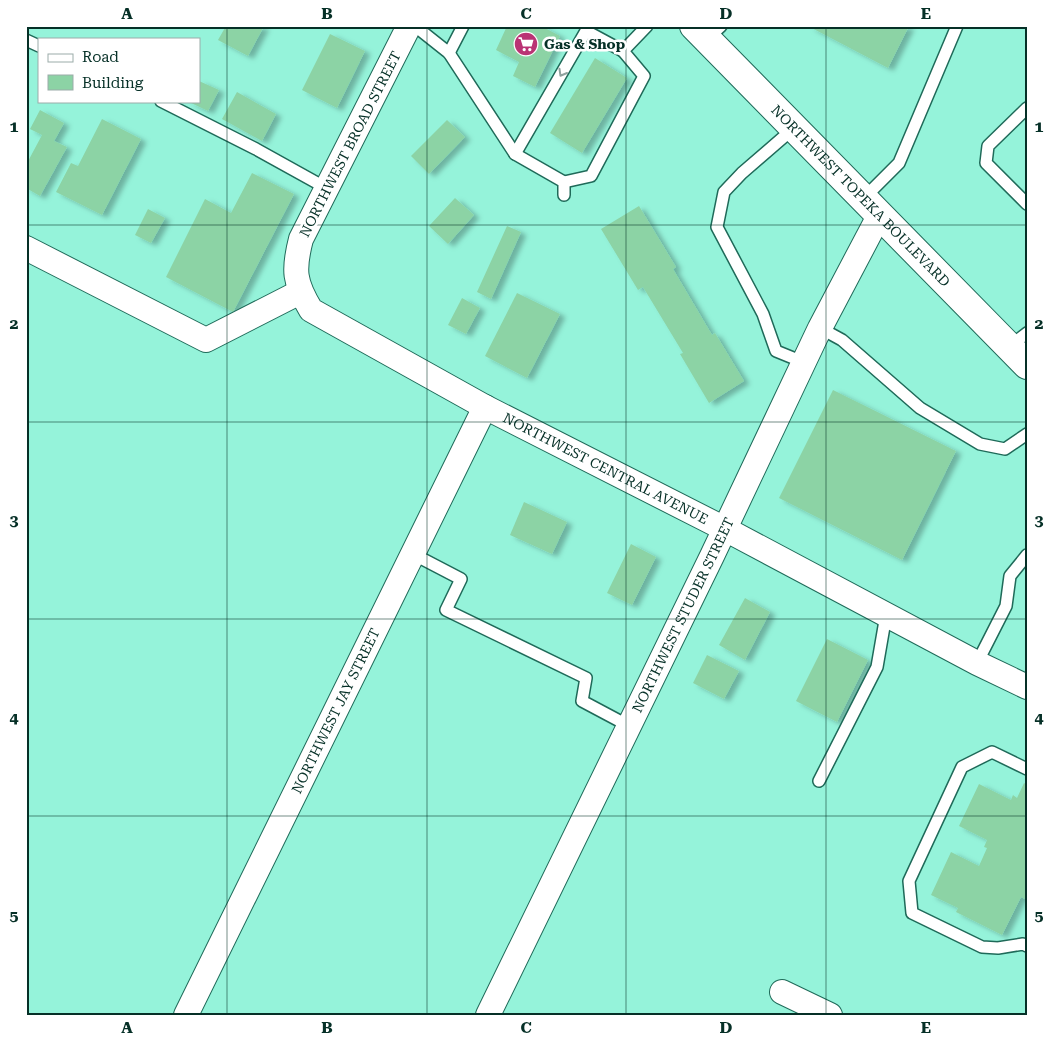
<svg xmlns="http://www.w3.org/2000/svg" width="1053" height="1041" font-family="'Roboto Serif',serif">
  <defs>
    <filter id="shadow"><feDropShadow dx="5.5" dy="3" stdDeviation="2.5" flood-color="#0004"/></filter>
  </defs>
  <rect width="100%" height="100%" fill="#95f3da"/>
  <!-- building -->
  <g fill="#8cd3a5" filter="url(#shadow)">
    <path d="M226,26H264L248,56L218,40Z"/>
    <path d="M507,26H541L560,36L535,87L513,76L519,62L496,50Z"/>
    <path d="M808,26H909L888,68Z"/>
    <path d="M330,34L365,51L337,108L302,90Z"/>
    <path d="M595,58L627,78L582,153L550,133Z"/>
    <path d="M199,81L219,90L208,111L187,101H199Z"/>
    <path d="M237,92L276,114L262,141L222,119Z"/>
    <path d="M40,110L64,123L54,141L67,147L40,196L26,188V165L42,135L30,129Z"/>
    <path d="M102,119L141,139L102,215L56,192L71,163L78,166Z"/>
    <path d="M447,120L465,137L429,174L411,156Z"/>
    <path d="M252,173L294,194L233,312L166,277L205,199L231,213Z"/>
    <path d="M455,198L474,215L448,244L429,226Z"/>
    <path d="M639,206L676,267L673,269L712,335L715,333L744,381L709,403L680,354L683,353L643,287L638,290L601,229Z"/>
    <path d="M148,209L165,218L151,243L135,235Z"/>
    <path d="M507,226L521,232L491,299L477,292Z"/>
    <path d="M517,293L560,314L527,378L485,356Z"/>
    <path d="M462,298L480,308L466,334L448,325Z"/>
    <path d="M833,390L956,451L902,560L779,498Z"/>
    <path d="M524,502L567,522L552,554L510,535Z"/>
    <path d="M631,544L656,557L632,605L607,593Z"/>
    <path d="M745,598L770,612L745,660L719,645Z"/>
    <path d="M827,639L868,660L837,722L796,701Z"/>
    <path d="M707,655L739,671L724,699L693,683Z"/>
    <path d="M1024,783L1027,785V900L1021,897L1002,935L956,912L958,908L931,895L951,852L979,866L987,848L984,847L987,840L959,826L979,784L1011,800L1013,795L1017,798Z"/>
  </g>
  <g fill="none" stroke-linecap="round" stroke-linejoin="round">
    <!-- lane casing -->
    <g stroke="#1f6a59" stroke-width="14">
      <g id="lane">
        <path d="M415,26L449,53L515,154L564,182V195"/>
        <path d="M707,39L721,26"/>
        <path d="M26,40L39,46"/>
        <path d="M449,53L463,26"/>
        <path d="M161,101L256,149L328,189"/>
        <path d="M1027,108L988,146L986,163L1027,204"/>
        <path d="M794,128L742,173L724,192L717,227L763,314L776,351L803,362"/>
        <path d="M515,154L586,31L623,51"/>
        <path d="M564,182L591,176L644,76L623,51L647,26"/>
        <path d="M863,199L899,163L957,26"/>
        <path d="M820,328L842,340L920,408L980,444L1005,449L1027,434"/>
        <path d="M1009,347L1027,333"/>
        <path d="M413,554L461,579L446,610L586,678L582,701L629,726"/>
        <path d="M977,663L1006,606L1010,576L1027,555"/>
        <path d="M1027,769L992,752L962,767L909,881L912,913L982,947L998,948L1023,944L1027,946"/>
        <path d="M819,781L877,667L886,615"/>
      </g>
    </g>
    <!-- street casing -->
    <g stroke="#1f6a59" stroke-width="26">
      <g id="street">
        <path id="s1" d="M409,26L301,239C293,270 294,282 311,310L485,407L725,529L977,663L1027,687"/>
        <path d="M26,248L206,340L300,292"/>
        <path d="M782,992L830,1015"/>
        <path id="s2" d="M186,1015L485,407"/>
        <path id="s3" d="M488,1015L712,556L820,328L879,216"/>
      </g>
    </g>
    <!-- primary casing -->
    <g stroke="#1f6a59" stroke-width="30">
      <g id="primary">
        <path id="s4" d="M694,26L1027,365"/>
      </g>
    </g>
    <!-- lane -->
    <use href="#lane" stroke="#fff" stroke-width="11"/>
    <!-- street -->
    <use href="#street" stroke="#fff" stroke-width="24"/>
    <!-- primary -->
    <use href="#primary" stroke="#fff" stroke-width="28"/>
  </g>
  <!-- one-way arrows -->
  <defs><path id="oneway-chevron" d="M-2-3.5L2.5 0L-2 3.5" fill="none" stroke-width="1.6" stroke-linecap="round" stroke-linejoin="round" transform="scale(1.25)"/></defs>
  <use stroke="#8fa29e" href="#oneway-chevron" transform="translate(562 73) rotate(120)"/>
  <!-- grid -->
  <path fill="none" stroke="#063027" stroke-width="1" stroke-opacity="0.55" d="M227,26V1015M427,26V1015M626,26V1015M826,26V1015M26,225H1027M26,422H1027M26,619H1027M26,816H1027"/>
  <!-- icons -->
  <defs>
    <g id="supermarket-disc" transform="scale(1.25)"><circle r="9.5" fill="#ba3374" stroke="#fff"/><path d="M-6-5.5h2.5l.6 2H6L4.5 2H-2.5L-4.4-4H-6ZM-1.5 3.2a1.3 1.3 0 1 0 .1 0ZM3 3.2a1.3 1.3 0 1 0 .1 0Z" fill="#fff"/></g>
  </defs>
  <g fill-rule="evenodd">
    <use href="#supermarket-disc" x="526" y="44"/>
  </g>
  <g text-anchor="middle" stroke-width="5" stroke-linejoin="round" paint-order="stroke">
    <!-- poi labels -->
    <g font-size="14" font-weight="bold" fill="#063027" stroke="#fff" text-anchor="start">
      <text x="544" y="49">Gas &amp; Shop</text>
    </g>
    <!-- street labels -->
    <g font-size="14" fill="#063027" stroke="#fff">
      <text transform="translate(350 144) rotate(-63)" y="5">NORTHWEST BROAD STREET</text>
      <text dy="5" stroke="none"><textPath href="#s4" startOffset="238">NORTHWEST TOPEKA BOULEVARD</textPath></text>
      <text dy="5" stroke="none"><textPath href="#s1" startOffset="648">NORTHWEST CENTRAL AVENUE</textPath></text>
      <text dy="5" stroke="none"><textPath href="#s3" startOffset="445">NORTHWEST STUDER STREET</textPath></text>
      <text dy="5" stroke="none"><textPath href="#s2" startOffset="339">NORTHWEST JAY STREET</textPath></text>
    </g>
  </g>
  <!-- border -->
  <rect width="1053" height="1041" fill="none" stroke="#ffffff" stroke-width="55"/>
  <!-- legend -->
  <rect x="38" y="38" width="162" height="65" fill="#ffffff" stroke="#9baca9"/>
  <rect x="48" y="54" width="25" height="8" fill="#ffffff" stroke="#9baca9"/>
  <text x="82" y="62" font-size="15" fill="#063027">Road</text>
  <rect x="48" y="75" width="25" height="15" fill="#8cd3a5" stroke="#9baca9"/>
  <text x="82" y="88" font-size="15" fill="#063027">Building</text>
  <rect x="28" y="28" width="998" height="986" fill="none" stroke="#063027" stroke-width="2"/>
  <g font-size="16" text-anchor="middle" font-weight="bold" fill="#063027">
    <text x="127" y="19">A</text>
    <text x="327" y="19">B</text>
    <text x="526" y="19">C</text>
    <text x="726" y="19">D</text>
    <text x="926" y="19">E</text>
    <text x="14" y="132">1</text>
    <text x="1039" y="132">1</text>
    <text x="14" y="329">2</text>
    <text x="1039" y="329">2</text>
    <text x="14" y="526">3</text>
    <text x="1039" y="526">3</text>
    <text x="14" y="723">4</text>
    <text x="1039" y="723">4</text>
    <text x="14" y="921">5</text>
    <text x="1039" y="921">5</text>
    <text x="127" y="1033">A</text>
    <text x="327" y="1033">B</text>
    <text x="526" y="1033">C</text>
    <text x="726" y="1033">D</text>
    <text x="926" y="1033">E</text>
  </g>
</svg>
